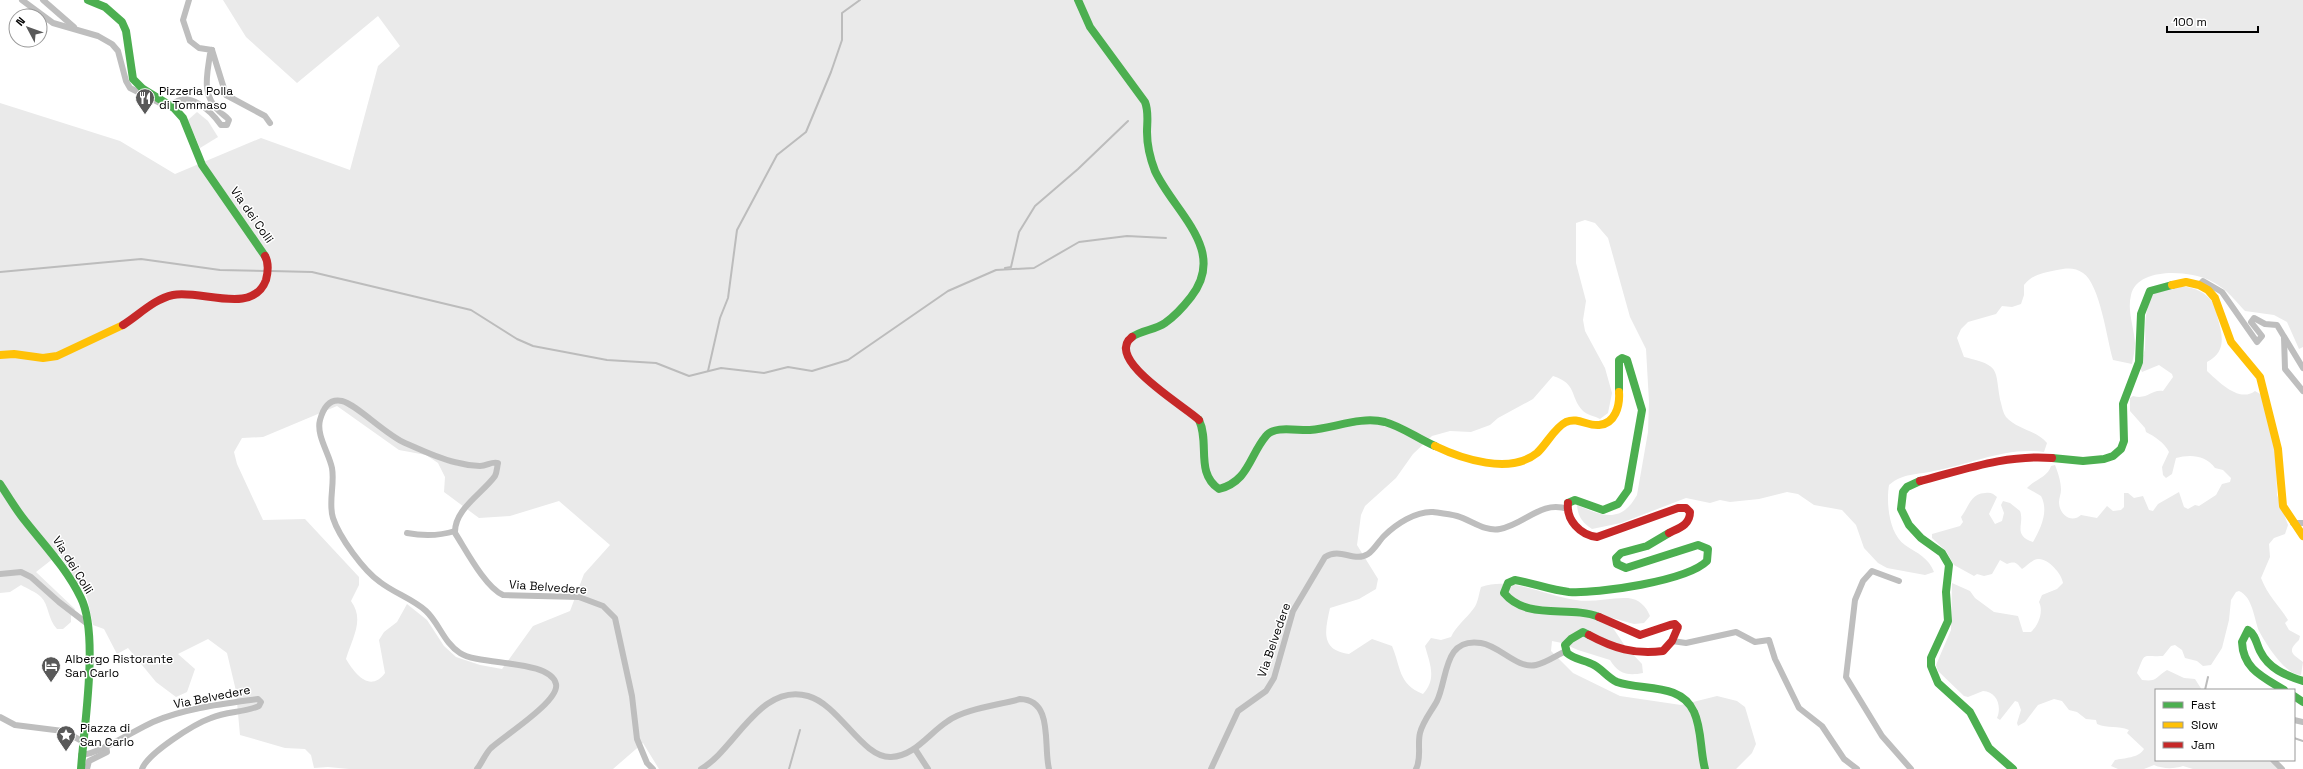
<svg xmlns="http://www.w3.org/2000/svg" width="2303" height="769" font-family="'Space Grotesk',sans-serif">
  <rect width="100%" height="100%" fill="#fff"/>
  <!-- green -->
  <g fill="#eaeaea" fill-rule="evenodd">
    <path d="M223,0H2303V347L2299,349L2287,322L2274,315L2245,311C2232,297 2227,289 2209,280C2188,270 2137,267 2131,295C2127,311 2134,327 2135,343C2135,350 2133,358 2132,364L2113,360C2107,340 2100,284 2083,273C2075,267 2066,268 2057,270C2043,273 2033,274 2024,285V295L2021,304L2012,307L2002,306L1996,314L1968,322L1961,329L1957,338L1964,357C2003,366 1994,370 2001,403C2002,407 2003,413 2006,417C2018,430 2036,430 2047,443L2044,452C2004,447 1973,464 1934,471C1917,475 1903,473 1889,485C1886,503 1889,534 1905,545C1917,553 1929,558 1934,572L1925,575L1887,568L1878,563L1864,548L1856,525L1842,510L1814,505L1798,494L1787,492L1759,499L1730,502L1720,500L1710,503L1686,498L1621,523L1592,529C1582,522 1578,517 1577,505C1602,516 1621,524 1637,495L1648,432L1649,402L1646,349L1630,317L1608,238L1595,223L1585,220L1576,223V263L1586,301L1583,320L1585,331L1605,368L1612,393L1608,413L1600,419C1595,416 1587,415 1583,411C1569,396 1578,384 1553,376L1533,399L1498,418L1490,425L1471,432L1450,431L1432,436L1413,454L1396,478L1365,506L1361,515L1357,545L1378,579L1376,589L1359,599L1330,608C1325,631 1320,650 1349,654L1372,639L1392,646C1401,667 1398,684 1423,694C1437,679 1430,664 1425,646L1431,638L1441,640L1451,637C1456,626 1466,619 1474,608C1478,603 1479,593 1481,587C1512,576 1545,596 1576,600C1593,603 1611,597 1628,598C1639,599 1646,606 1650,616L1644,623L1634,624L1605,616L1625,646L1642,664L1643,673C1628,676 1618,674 1610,660L1578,650L1562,643L1552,641L1551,651L1573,673L1620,696L1681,705L1717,696L1737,701L1745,707L1756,744L1752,753L1736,769H659L643,743L613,769H349L328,767L314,768L311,755L305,749L285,748L240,735L236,691L227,653L208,639L178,654L195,669L187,692L176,697L156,682L128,648L117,654L104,629L93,625L87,597L59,554L36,572L75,609L71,616V622L63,629H57C48,620 49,605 41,597C36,592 28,589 21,585L10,592L0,593V103L120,141L175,174L261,138L350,170L378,66L400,46L378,16L297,83L246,37ZM337,406L399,450L426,455L438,463L445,477L444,492L479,518L510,516L559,501L610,545L584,574L570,611L533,626L502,669L480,665L456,657L444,646L427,620L407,604L397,622L384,632L379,640L385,673C370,693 355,674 346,659C352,638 365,620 351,601L359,585V577L305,519L263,520L237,464L234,452L242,438L263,437Z"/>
    <path d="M197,112L208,121L218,137L200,148L188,120Z"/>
    <path d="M2180,286C2191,287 2202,290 2210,299C2215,305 2217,313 2218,319C2223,337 2226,352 2207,362V371C2219,382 2239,403 2255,391L2262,395L2276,455L2277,495L2288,525L2285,534L2274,538L2269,544L2270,557L2261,578C2268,596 2278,604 2288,620L2285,623L2289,630L2300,636L2299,640C2286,652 2293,654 2303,662L2301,675C2285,675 2266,644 2259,631C2254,619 2253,597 2239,591L2236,592L2231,600L2229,620L2222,648L2211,665L2203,666L2197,661L2185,658L2182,650L2175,645L2171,646L2163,656C2141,657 2146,651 2137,673L2142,680C2158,682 2155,677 2167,670L2184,678L2195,679L2202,690H2156V760H2271L2279,769H2193L2183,766C2174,769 2163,769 2154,765L2144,769H2118L2111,766L2115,760C2124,758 2139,758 2144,749L2127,733L2129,730C2118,725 2108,729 2097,724L2096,720L2086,719L2077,712L2069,710L2062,701L2054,699L2038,705L2025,722L2018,726L2017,723L2021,710L2018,702L2015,701L2000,720L1997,718C2002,706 1997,692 1983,691L1968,697L1964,696L1938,671L1936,665L1951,630L1952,583L1970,591L1975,598L1994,612L2018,616L2023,632H2031C2038,626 2044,612 2039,602L2042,595L2057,589L2063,583C2062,574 2048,558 2038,559C2031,560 2027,566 2022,569C2016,563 2016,561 2007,564L2000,560L1992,574L1984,576L1977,574L1974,576L1954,565L1946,551L1932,538V534L1960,526L1963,522L1961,517C1969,507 1970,494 1985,493C1990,492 1993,493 1997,497L1989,514L1995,524L2002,521L2004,513L2001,505L2003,501L2010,503L2020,511C2025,524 2012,535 2033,542C2041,528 2049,511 2041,496L2027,488C2034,480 2048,477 2051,466L2055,465C2058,473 2061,481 2061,490C2061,494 2059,498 2059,502C2059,514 2071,524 2081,515L2097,518L2107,506L2113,511L2121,510L2124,507V493H2128L2134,498L2143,496L2149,510L2153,511L2158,504L2179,492L2184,507L2188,509L2195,505L2199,506L2216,495L2222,484L2230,482L2231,478L2223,470L2215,468C2206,455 2190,454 2176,458L2172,474L2166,478L2163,475L2162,467L2169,452C2165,443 2154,436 2146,432L2145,428L2130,411V398L2133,396C2148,400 2151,389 2163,391L2173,377L2172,374L2159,365L2142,372C2138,365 2144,356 2145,348C2146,324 2143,318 2152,294Z"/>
  </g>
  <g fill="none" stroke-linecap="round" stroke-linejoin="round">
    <!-- stream -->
    <g stroke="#bcbcbc" stroke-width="2">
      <path d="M1005,268L1011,267L1019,232L1035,206L1078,169L1128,121"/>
      <path d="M271,271L312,272L471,310L517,339L533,346L607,360L656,363L689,376L721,368L764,373L788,367L812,371L848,360L948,291L996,270L1034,268L1079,242L1127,236L1166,238"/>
      <path d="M0,272L141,259L220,270L266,271"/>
      <path d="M708,371L720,318L728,298L737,230L777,155L806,132L831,72L842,40V13L860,0"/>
      <path d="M2205,690L2208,677"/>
      <path d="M2294,738L2303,741"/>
      <path d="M789,769L800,730"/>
    </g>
    <!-- street -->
    <g stroke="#bebebe" stroke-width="6">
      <path d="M22,0L53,23L98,36L112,44L118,51L126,81L130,88L160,103"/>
      <path d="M43,0L74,27"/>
      <path d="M189,0L183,20L190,41L199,48L212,50"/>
      <path d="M212,50L226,95L265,116L270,123"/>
      <path d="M172,105C188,89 211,111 221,125H227L229,120C226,116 223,115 220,112C201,95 207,76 210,54L212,50"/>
      <path d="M2199,285L2203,281L2222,292L2257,342L2262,336L2251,322L2254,318L2265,324L2277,325L2303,368"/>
      <path d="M2284,337L2285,369L2303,391"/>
      <path d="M2293,523H2303"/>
      <path d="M407,533C423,536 439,536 455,531"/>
      <path d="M0,574L21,572L31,577L59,602L89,625"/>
      <path d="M1899,581L1872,571L1863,581L1855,600L1846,677L1882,736L1911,769"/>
      <path d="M1672,641L1686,643L1736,632L1755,642L1769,640L1775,659L1799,708L1822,726L1844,759L1857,769"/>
      <path d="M0,717L15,725L63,731L82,741"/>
      <path d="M2294,720L2303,722"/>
      <path d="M915,749L928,769"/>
      <path d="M81,755C99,754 135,730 153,722C186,708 222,704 258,699L261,702L259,706C243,713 227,711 211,718C194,724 148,753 142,769"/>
      <path d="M2273,760L2282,769"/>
      <path d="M87,769L89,761L107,752L106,746"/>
      <path d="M477,769C482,763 485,754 491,748C504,736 560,701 556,684C550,659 479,666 460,653C444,643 439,623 426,611C413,599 394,593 380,582C364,571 339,537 333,518C328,503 335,484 332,468C329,453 316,435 320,420C323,409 329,398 342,401C356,404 386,435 405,443C422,450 441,460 459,463C466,465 474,466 480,466C487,466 492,461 498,463C497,467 497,472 495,476C483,493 454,509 455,533C466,550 485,587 503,595L579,597L603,606L615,618L632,696L637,739L647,763L653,769"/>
      <path d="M701,769C735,750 760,682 808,696C840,705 862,758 891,757C915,756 929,733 948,721C964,709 999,705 1020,699C1054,700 1043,745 1049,769"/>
      <path d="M1211,769L1238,711L1266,691L1274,678L1293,611L1325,557C1341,547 1354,563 1368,554C1374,550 1379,541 1384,536C1396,524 1416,511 1433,512C1440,513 1449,514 1457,516C1471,520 1485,532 1500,529C1526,524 1540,500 1568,509"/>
      <path d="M1416,769C1422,758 1417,745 1420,733C1423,721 1431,712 1437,701C1448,678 1443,637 1481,643C1500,646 1517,669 1536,665C1546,663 1557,655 1566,651"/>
    </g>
    <!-- fast -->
    <g stroke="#4caf50" stroke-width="8">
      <path d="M88,0L105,7L122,22L126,31L133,79L143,89L174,108L183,118L202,165L265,256"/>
      <path d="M1078,0L1090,27L1145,102C1149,112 1147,122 1147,132C1147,145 1150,158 1155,171C1174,212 1228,250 1191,297C1184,306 1175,316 1165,323C1155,330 1142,330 1132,337"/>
      <path d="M1199,420C1210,443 1195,473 1219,489C1249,481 1249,456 1266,436C1274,425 1298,431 1310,430C1335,428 1360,416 1385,422C1403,427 1418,439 1435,446"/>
      <path d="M2052,458L2083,461L2104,459L2113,456L2121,449L2124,441L2123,404L2139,362L2141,314L2150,291L2172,285"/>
      <path d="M1920,481L1907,487L1903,492L1901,509L1909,525L1921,538L1942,553L1949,565L1946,592L1948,621L1931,658V666L1938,683L1970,712L1989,748L2013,769"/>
      <path d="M0,484C8,496 16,510 26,522C45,546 67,569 81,598C99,634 84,726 81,769"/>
      <path d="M1568,503L1575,500L1603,510L1618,504L1628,490L1642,410L1627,360L1622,358L1619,360V392"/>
      <path d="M1599,617C1569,605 1527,621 1504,593L1508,583L1515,580C1533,583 1550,590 1569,592C1597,594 1687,581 1707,561L1708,549L1698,545L1626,568L1617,564L1616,558L1621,553L1647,546L1669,533"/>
      <path d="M1589,635L1583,632L1571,639L1565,645L1567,653C1575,660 1585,660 1594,665C1603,670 1608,678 1617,682C1642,691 1681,682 1694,712C1702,729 1700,751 1705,769"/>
      <path d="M2284,690C2263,677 2243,669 2242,642L2248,630C2256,635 2256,643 2260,651C2269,669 2285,675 2303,681"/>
      <path d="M2294,696L2303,702"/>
    </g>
    <!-- slow -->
    <g stroke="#ffc107" stroke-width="8">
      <path d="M2172,285L2186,282L2199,285L2208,290L2215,298L2231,342L2260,377L2278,449L2283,506L2303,536"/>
      <path d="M0,355L14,354L43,358L57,356L123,325"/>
      <path d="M1435,446C1462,459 1510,475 1537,453C1547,444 1554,428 1566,422C1578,417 1587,426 1599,425C1615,424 1620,406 1619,392"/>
    </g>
    <!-- jam -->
    <g stroke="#c62828" stroke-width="8">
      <path d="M123,325C139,315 154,299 173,295C200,289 253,316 266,280C268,272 269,263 265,256"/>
      <path d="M1132,337C1103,359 1186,407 1199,420"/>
      <path d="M1920,481C1963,470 2007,454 2052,458"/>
      <path d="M1568,503C1566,520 1580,535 1597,537L1678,508H1686L1690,512C1690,525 1679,528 1669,533"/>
      <path d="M1589,635C1613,648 1635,655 1663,651L1672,641L1678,627L1675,624L1670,625L1640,635L1599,617"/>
    </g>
  </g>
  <!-- icons -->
  <defs>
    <g id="restaurant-pin" transform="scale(1)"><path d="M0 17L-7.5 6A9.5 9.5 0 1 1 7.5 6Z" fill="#595959" stroke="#fff"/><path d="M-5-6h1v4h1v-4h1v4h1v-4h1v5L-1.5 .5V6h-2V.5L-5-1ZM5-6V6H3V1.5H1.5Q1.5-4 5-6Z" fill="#fff"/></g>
    <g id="hotel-pin" transform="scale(1)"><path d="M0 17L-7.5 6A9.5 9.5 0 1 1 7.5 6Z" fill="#595959" stroke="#fff"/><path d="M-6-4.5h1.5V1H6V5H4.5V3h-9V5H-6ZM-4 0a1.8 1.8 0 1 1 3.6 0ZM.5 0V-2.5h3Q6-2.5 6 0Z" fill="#fff"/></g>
    <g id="sight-pin" transform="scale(1)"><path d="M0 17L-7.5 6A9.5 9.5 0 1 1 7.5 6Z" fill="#595959" stroke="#fff"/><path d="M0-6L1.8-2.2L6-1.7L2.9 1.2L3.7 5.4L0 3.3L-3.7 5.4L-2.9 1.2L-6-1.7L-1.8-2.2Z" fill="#fff"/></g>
  </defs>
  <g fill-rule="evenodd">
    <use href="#restaurant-pin" x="145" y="98"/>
    <use href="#hotel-pin" x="51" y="666"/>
    <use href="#sight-pin" x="66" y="735"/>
  </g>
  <g text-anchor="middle" stroke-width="3" stroke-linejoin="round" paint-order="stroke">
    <!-- poi labels -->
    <g font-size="12" fill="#000" stroke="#fff" text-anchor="start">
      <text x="159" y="95">Pizzeria Polla<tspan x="159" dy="14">di Tommaso</tspan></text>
      <text x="65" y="663">Albergo Ristorante<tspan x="65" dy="14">San Carlo</tspan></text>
      <text x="80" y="732">Piazza di<tspan x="80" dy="14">San Carlo</tspan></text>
    </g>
    <!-- street labels -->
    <g font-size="12" fill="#000" stroke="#fff">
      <text transform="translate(252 215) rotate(55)" y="4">Via dei Colli</text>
      <text transform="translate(73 565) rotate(58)" y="4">Via dei Colli</text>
      <text transform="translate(548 587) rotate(4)" y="4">Via Belvedere</text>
      <text transform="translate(1274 640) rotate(-71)" y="4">Via Belvedere</text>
      <text transform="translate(212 697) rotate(-11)" y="4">Via Belvedere</text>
    </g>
  </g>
  <!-- legend -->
  <rect x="2155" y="689" width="140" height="72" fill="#ffffff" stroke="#999999"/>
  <rect x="2163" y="702" width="20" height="6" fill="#4caf50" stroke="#999999"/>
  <text x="2191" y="709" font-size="12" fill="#000000">Fast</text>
  <rect x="2163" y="722" width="20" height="6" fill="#ffc107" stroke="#999999"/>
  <text x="2191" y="729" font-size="12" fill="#000000">Slow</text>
  <rect x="2163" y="742" width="20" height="6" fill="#c62828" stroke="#999999"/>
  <text x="2191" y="749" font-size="12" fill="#000000">Jam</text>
  <!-- north arrow -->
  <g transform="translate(28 28) rotate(311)"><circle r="19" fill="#ffffff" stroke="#999999"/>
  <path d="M0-3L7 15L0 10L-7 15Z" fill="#595959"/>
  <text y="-6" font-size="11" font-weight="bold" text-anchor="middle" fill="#000000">N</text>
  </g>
  <!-- scale -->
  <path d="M2167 26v6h91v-6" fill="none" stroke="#000000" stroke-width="2"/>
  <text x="2173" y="26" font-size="12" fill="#000000" stroke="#ffffff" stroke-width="3" paint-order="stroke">100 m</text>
</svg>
